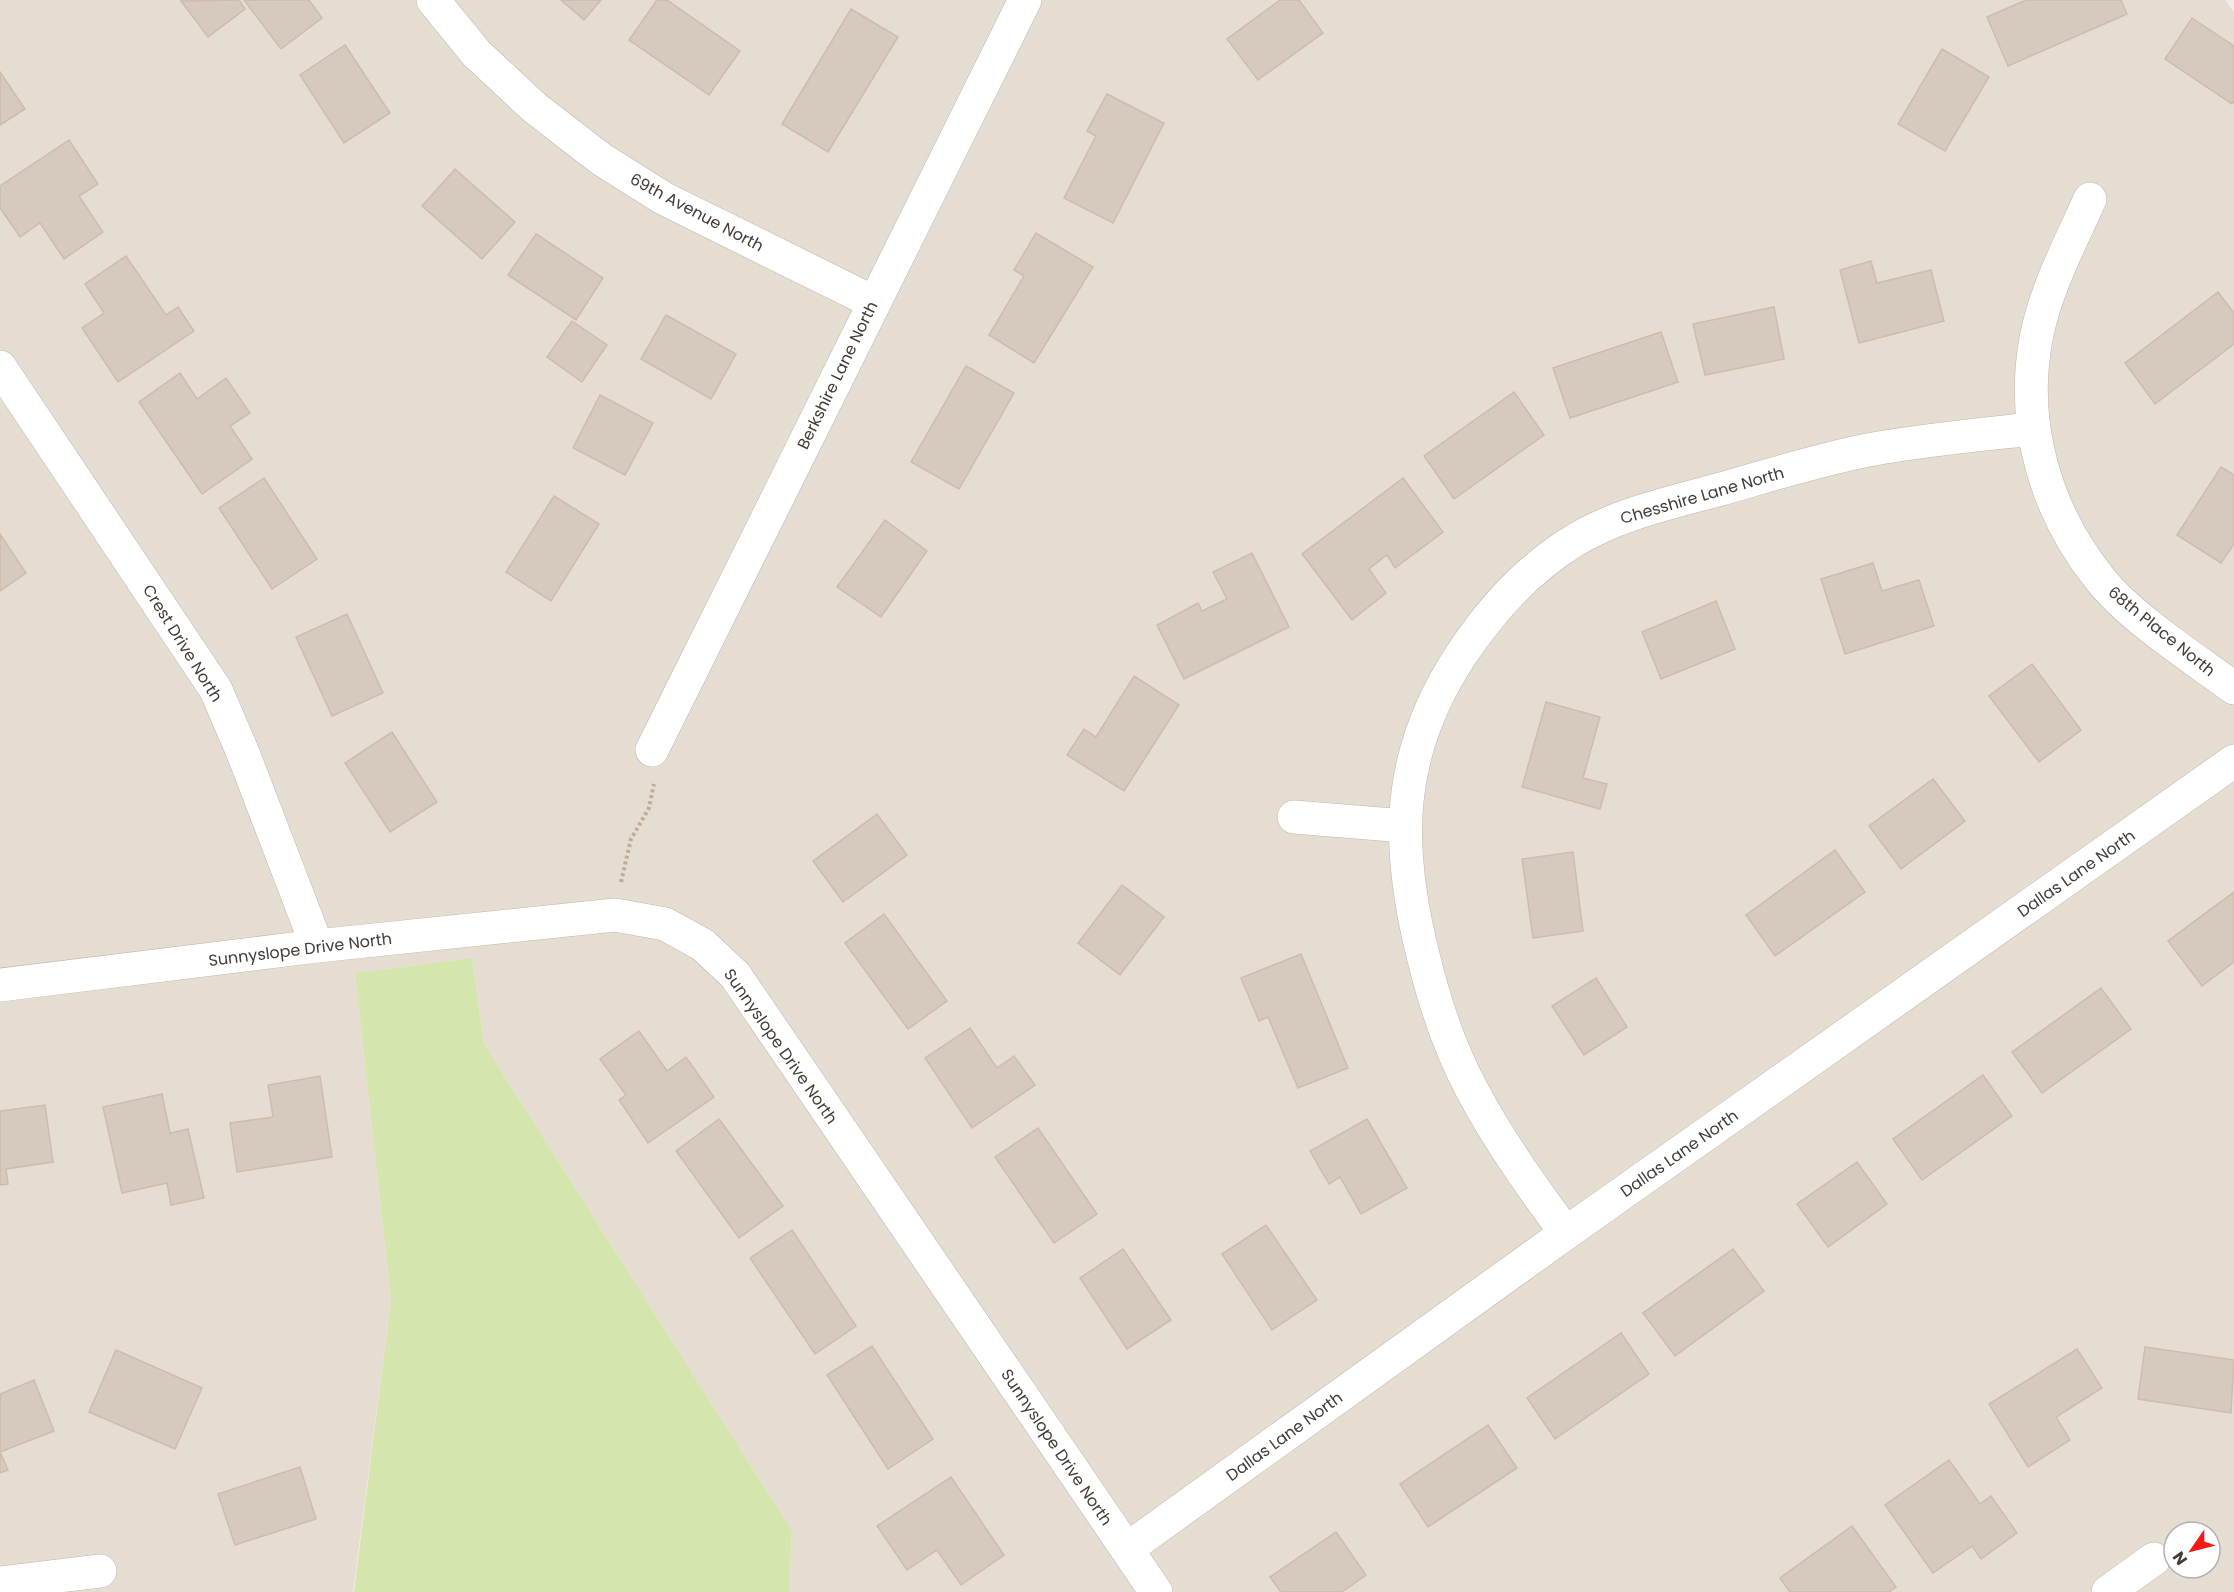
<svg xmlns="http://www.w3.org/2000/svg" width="2234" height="1592" font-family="Poppins,sans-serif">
  <rect width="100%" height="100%" fill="#f2ece4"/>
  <!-- residential -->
  <path fill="#e6ddd2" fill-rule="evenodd" d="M0,0H2225L2234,11V1592H789L792,1531L484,1044L472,958L355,973L391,1300L353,1592H0ZM2174,1532H2210V1568H2174Z"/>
  <!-- green -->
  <path fill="#d4e6ad" d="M472,958L484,1044L792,1531L789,1592H354L391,1300L355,973Z"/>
  <!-- building -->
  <g fill="#d6c9bd" stroke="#cebcad" stroke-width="1.5">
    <path d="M239,0L245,9L208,37L181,1Z"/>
    <path d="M244,0H309L322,18L281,49Z"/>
    <path d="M561,0H601L584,20Z"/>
    <path d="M657,0H667L740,51L709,95L629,40Z"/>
    <path d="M1280,0H1299L1323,33L1258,80L1227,39Z"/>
    <path d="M2026,0H2121L2127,14L2008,66L1987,17Z"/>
    <path d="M851,9L898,37L828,152L782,124Z"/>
    <path d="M2192,18L2234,46V101L2232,104L2165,59Z"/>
    <path d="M345,45L390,113L344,143L300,75Z"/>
    <path d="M1942,49L1989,77L1945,151L1898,124Z"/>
    <path d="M0,72L25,109L0,125Z"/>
    <path d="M1107,94L1164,123L1113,223L1064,198L1096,136L1087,131Z"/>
    <path d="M69,140L98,184L79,196L103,232L64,259L40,223L20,237L0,208V186Z"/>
    <path d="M455,169L515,222L482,259L422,206Z"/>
    <path d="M1036,233L1093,267L1034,363L989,335L1024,276L1014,270Z"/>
    <path d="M536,234L603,278L576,320L508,275Z"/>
    <path d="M126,256L166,315L178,307L194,331L118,382L82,328L104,313L85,284Z"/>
    <path d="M1871,261L1877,283L1931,270L1944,321L1859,343L1840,270Z"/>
    <path d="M2218,292L2234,313V344L2155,404L2125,363Z"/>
    <path d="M1774,307L1784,359L1705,375L1693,324Z"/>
    <path d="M666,315L736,354L711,399L641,359Z"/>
    <path d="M572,321L607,345L582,382L547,357Z"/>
    <path d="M1661,332L1678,382L1570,418L1553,368Z"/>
    <path d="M966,366L1014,393L959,489L911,462Z"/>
    <path d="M180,373L197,399L226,378L250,413L230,426L252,459L202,494L139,402Z"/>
    <path d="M1514,392L1544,435L1454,499L1424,456Z"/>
    <path d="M600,395L653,423L625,475L573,448Z"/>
    <path d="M2221,467L2234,475V544L2221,563L2177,535Z"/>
    <path d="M264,478L317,559L272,589L219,508Z"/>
    <path d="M1403,478L1443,532L1395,568L1387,555L1369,569L1386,593L1352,620L1302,554Z"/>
    <path d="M554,496L599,524L551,601L506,572Z"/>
    <path d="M885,520L927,551L881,617L837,587Z"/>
    <path d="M0,534L26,573L0,591Z"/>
    <path d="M1252,553L1289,627L1184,679L1157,625L1198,603L1202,611L1227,599L1213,572Z"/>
    <path d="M1873,563L1882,591L1919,580L1934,626L1845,654L1821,579Z"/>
    <path d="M1716,601L1735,649L1661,679L1642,632Z"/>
    <path d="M347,614L383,693L332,716L296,637Z"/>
    <path d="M2032,664L2081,730L2039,762L1989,696Z"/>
    <path d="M1134,676L1179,705L1124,791L1067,755L1084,729L1096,737Z"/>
    <path d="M1546,702L1600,717L1583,778L1607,784L1600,809L1522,787Z"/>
    <path d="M392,732L437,802L390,832L345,763Z"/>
    <path d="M1933,779L1965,821L1901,869L1869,826Z"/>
    <path d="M877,814L907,855L843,902L813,861Z"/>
    <path d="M1835,850L1865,892L1775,956L1746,915Z"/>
    <path d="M1573,852L1583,931L1533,938L1522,859Z"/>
    <path d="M1122,885L1164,917L1120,975L1078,943Z"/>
    <path d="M2234,892V962L2202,986L2168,941Z"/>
    <path d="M884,914L947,1001L908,1029L845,943Z"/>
    <path d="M1301,954L1348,1068L1298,1088L1268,1017L1259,1021L1241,978Z"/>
    <path d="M1596,978L1627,1027L1584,1055L1552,1006Z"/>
    <path d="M2101,988L2131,1029L2042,1093L2012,1052Z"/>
    <path d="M970,1028L997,1068L1014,1056L1035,1085L972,1128L925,1058Z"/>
    <path d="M639,1031L667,1071L686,1057L714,1097L648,1143L619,1100L626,1095L600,1059Z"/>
    <path d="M1983,1075L2012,1116L1922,1180L1893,1139Z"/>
    <path d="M320,1076L332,1157L237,1172L230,1123L273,1117L268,1085Z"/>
    <path d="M162,1094L170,1133L188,1129L204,1198L171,1205L167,1183L122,1193L103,1107Z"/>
    <path d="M45,1105L53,1162L6,1169L8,1184L0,1185V1111Z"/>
    <path d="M719,1119L783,1206L739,1238L676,1151Z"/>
    <path d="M1367,1119L1407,1188L1361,1214L1340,1177L1329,1184L1310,1151Z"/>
    <path d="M1038,1128L1097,1214L1054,1243L995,1157Z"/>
    <path d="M1857,1162L1887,1204L1828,1247L1797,1204Z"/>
    <path d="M1266,1225L1317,1300L1272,1330L1222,1254Z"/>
    <path d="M792,1230L856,1326L815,1354L750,1258Z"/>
    <path d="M1123,1249L1171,1320L1127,1349L1080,1278Z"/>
    <path d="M1733,1249L1764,1291L1675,1356L1643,1313Z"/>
    <path d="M1621,1333L1649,1374L1555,1439L1527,1398Z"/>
    <path d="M872,1346L933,1439L888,1469L827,1375Z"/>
    <path d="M2145,1347L2234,1360L2231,1413L2138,1399Z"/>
    <path d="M2077,1349L2102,1388L2056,1417L2070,1440L2028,1467L1989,1404Z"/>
    <path d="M116,1350L202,1388L175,1449L89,1412Z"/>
    <path d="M34,1380L54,1431L0,1452L8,1470L0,1473V1394Z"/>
    <path d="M1488,1425L1517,1468L1428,1527L1400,1484Z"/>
    <path d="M1949,1460L1980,1504L1991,1496L2017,1533L1981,1559L1972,1546L1933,1573L1885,1505Z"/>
    <path d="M300,1467L316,1519L235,1545L218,1494Z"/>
    <path d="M951,1477L1004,1555L961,1585L937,1550L907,1570L877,1526Z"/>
    <path d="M1852,1526L1896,1587L1889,1592H1790L1780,1578Z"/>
    <path d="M1336,1532L1366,1575L1342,1592H1281L1270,1577Z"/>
  </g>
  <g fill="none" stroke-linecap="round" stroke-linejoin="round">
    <!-- minor casing -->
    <g stroke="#c0b5aa" stroke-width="34">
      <g id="minor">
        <path d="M433,0L476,53L535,108L601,159L663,198L873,302"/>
        <path d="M2090,199C2070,244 2045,290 2036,339C2020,425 2046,512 2100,579C2132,619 2192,657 2234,688"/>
        <path d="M0,367L216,690L243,753L317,946"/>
        <path d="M652,750L1025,0"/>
        <path d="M1294,817L1405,826"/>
        <path d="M0,985L317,946L615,915L665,924L703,945L735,975L1156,1592"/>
        <path d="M1566,1233C1532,1187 1499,1141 1472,1090C1450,1049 1435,1004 1424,959C1395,846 1395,755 1461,655C1490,611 1527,570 1572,542C1617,514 1670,503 1721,489C1770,475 1818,460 1868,450C1922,440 1977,435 2032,429"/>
        <path d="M1127,1549L1566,1233L2234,761"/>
        <path d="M0,1583L100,1571"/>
        <path d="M2108,1592L2154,1559"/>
      </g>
    </g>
    <!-- path -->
    <path stroke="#beac98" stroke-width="4" stroke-dasharray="3 3" stroke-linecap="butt" d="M621,882L631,839L649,808L654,784"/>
    <!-- minor -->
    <use href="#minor" stroke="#fff" stroke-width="33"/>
  </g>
  <g text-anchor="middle" stroke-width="4.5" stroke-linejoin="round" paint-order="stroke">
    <!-- street labels -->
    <g font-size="16" fill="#443b34" stroke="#fff">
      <text transform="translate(697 212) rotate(28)" y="6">69th Avenue North</text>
      <text transform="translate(837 375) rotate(-64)" y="6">Berkshire Lane North</text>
      <text transform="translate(1702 495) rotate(-16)" y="6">Chesshire Lane North</text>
      <text transform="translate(2162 631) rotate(39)" y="6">68th Place North</text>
      <text transform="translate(183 643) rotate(58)" y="6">Crest Drive North</text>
      <text transform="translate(2076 873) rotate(-35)" y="6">Dallas Lane North</text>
      <text transform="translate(300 949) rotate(-7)" y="6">Sunnyslope Drive North</text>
      <text transform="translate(781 1046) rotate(55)" y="6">Sunnyslope Drive North</text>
      <text transform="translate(1679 1153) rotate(-35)" y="6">Dallas Lane North</text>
      <text transform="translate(1284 1436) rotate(-36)" y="6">Dallas Lane North</text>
      <text transform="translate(1057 1447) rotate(56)" y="6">Sunnyslope Drive North</text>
    </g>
  </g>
  <!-- north arrow -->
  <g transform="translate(2192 1550) rotate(235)"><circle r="28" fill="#ffffff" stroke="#b4b1ae" stroke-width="1.5"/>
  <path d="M0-4.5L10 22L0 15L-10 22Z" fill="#f71916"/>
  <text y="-9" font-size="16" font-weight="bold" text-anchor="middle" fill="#443b34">N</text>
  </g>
</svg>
